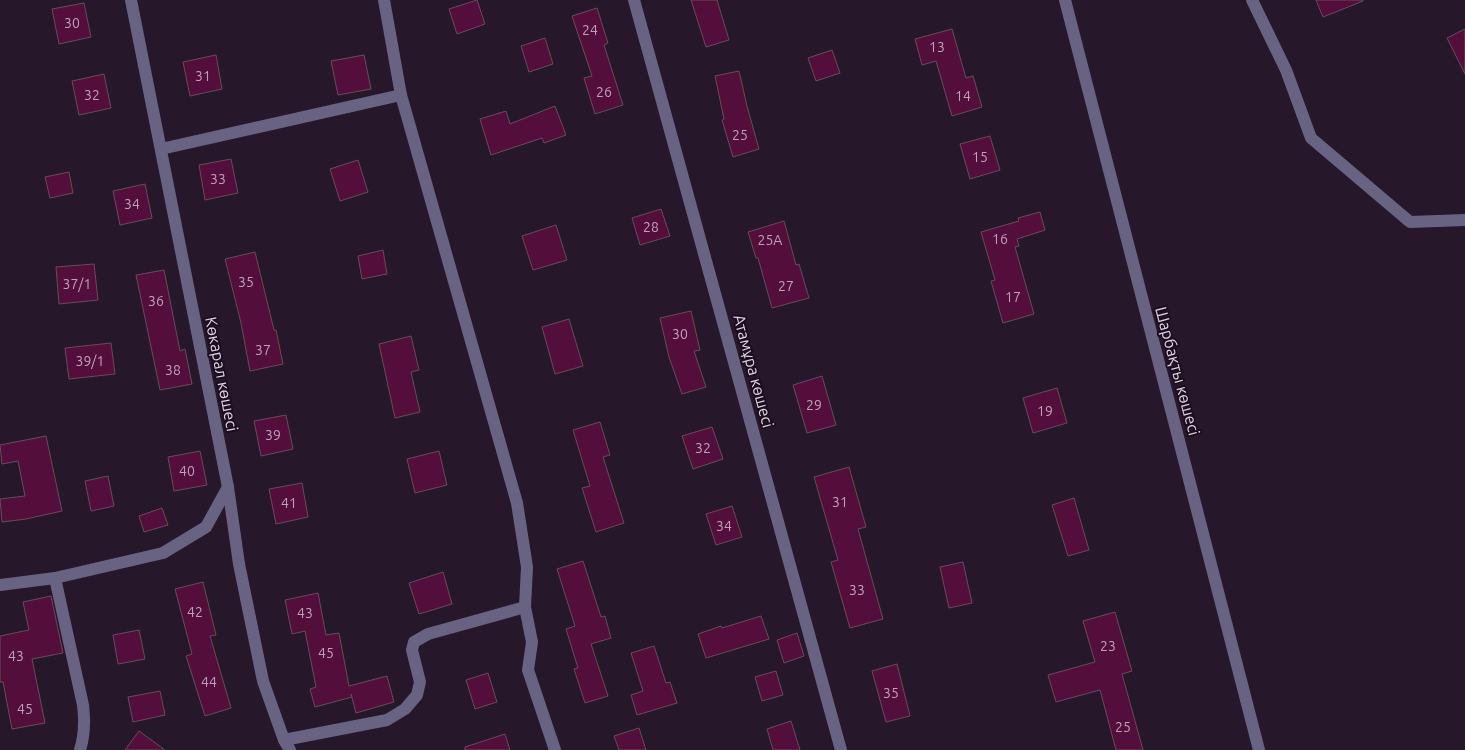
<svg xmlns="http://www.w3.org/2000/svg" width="1465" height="750" font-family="Ubuntu,sans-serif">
  <rect width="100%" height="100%" fill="#26172a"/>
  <!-- building -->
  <g fill="#540e3c" stroke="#674c5a">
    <path d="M477,0L485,24L457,34L449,9Z"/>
    <path d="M691,0H717L729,40L706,47Z"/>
    <path d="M1316,0H1363V1L1323,17Z"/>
    <path d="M84,3L91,37L59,44L52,9Z"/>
    <path d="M597,8L608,43L604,45L623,105L595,114L584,78L592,76L572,16Z"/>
    <path d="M952,29L966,78L973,76L982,107L952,116L936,61L922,65L915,39Z"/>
    <path d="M1465,29V74L1447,38Z"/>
    <path d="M545,38L553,64L529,72L521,46Z"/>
    <path d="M832,50L840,73L816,81L808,58Z"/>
    <path d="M216,55L222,89L190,96L183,62Z"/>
    <path d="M364,55L371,89L338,95L331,61Z"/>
    <path d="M739,71L747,106L759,149L733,157L722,120L724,119L715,76Z"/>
    <path d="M104,74L111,108L79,115L72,81Z"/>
    <path d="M555,106L566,135L544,143L542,138L491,155L480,119L506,111L510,124Z"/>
    <path d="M990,136L1000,170L970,179L960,144Z"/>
    <path d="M231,159L238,193L205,200L199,165Z"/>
    <path d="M358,160L368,192L340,201L330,169Z"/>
    <path d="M69,172L73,193L50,198L45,177Z"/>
    <path d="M145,184L152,218L120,225L113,191Z"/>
    <path d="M661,209L670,236L640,245L632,218Z"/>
    <path d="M1040,212L1045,230L1017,239L1019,246L1015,247L1034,314L1003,323L991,281L995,280L981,232L1019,221L1018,218Z"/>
    <path d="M784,221L796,265L799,264L809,298L772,308L758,258H756L748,232Z"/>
    <path d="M556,225L567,260L533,270L522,236Z"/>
    <path d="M383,250L387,274L362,279L358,256Z"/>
    <path d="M255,252L274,330H276L283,364L250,371L241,323L225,259Z"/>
    <path d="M94,264L98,300L59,304L56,267Z"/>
    <path d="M164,270L180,351L185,349L192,384L160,390L136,275Z"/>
    <path d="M691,311L700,350L694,351L706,387L682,394L669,357L660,318Z"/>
    <path d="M569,319L583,366L555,374L542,327Z"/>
    <path d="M411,336L419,370L411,372L420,412L395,418L379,344Z"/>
    <path d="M111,343L115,374L69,379L65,348Z"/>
    <path d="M822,376L836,425L807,433L793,385Z"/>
    <path d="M1057,388L1067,423L1033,433L1023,398Z"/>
    <path d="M286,415L293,449L261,456L254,421Z"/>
    <path d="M600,422L610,455L603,457L624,523L596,532L582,488L590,486L573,430Z"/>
    <path d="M712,427L723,459L693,469L682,436Z"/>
    <path d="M46,436L62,511L26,519L2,522L0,499L25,496L18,461L2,464L0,445Z"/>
    <path d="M200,451L207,485L174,491L168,457Z"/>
    <path d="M439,451L447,485L415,493L407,459Z"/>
    <path d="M849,467L866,527L858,529L883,619L850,628L831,562L838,560L814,477Z"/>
    <path d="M108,476L114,506L91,511L85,481Z"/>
    <path d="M302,483L308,517L276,524L269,489Z"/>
    <path d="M1074,498L1089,550L1068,556L1052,505Z"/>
    <path d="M732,506L742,537L716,545L706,514Z"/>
    <path d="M162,508L168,525L144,532L139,516Z"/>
    <path d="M583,561L601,617L605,616L611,638L591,644L608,696L585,703L574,669L578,668L566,629L575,626L557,569Z"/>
    <path d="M963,562L972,603L949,608L940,567Z"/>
    <path d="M443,572L452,604L419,614L409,583Z"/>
    <path d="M203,582L216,635L210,636L231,708L205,716L186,656L192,654L175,589Z"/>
    <path d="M318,593L326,635L339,633L349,686L387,676L394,702L356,713L351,694L352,697L315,707L310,689L316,687L305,631L292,634L285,600Z"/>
    <path d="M51,596L63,653L32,659L45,723L12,729L3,682H0V636L29,630L23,602Z"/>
    <path d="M1115,612L1132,671L1122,674L1143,750H1116L1100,690L1056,702L1048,675L1095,662L1083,621Z"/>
    <path d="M761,616L769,639L706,658L698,634L721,626L722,628Z"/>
    <path d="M139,630L145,659L118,664L113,635Z"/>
    <path d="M797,633L804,656L784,663L777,640Z"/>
    <path d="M654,646L666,683L670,682L677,703L637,715L631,695L643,691L631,653Z"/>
    <path d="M897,664L910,716L886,722L872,671Z"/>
    <path d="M776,671L783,695L762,701L755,677Z"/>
    <path d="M488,673L497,702L475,709L466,680Z"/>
    <path d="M160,691L165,715L133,722L128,697Z"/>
    <path d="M791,721L800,750H773L767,729Z"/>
    <path d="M639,728L646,750H619L614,736Z"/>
    <path d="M139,731L165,750H125Z"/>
    <path d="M505,734L510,750H465V747Z"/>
  </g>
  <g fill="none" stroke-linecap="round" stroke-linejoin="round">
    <!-- minor -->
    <g stroke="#696383" stroke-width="12">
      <path d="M131,0L228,487L239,564L263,681L284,740L290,750"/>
      <path d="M384,0L401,95L517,503L527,567L525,607L532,642L528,670L555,750"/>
      <path d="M634,0L841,750"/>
      <path d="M1065,0L1259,750"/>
      <path d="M1252,0L1286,70L1311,138L1410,222L1465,220"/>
      <path d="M161,149L401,95"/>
      <path d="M55,578L83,705C85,721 85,734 80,750"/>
      <path d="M0,585L55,578L163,553L206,527L228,487"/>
      <path d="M284,740L387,720L405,709L417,695L420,682L412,650L414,642L428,634L525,607"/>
    </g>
  </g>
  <g text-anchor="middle" stroke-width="4" stroke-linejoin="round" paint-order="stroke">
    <!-- number labels -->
    <g font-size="14" fill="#bda3b9">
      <text x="72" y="28">30</text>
      <text x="590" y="35">24</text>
      <text x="937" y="52">13</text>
      <text x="203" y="81">31</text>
      <text x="604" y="97">26</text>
      <text x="92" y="100">32</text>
      <text x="963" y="101">14</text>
      <text x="740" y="140">25</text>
      <text x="980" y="162">15</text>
      <text x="218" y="184">33</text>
      <text x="132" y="209">34</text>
      <text x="651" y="232">28</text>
      <text x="1000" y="244">16</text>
      <text x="770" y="245">25А</text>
      <text x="246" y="287">35</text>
      <text x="77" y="289">37/1</text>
      <text x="786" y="291">27</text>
      <text x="1013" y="302">17</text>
      <text x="156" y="306">36</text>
      <text x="680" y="339">30</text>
      <text x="263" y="355">37</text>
      <text x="90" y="366">39/1</text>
      <text x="173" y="375">38</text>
      <text x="814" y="410">29</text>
      <text x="1045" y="416">19</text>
      <text x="273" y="440">39</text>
      <text x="703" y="453">32</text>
      <text x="187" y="476">40</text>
      <text x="840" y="507">31</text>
      <text x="289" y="508">41</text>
      <text x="724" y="531">34</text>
      <text x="857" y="595">33</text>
      <text x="195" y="617">42</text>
      <text x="305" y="618">43</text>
      <text x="1108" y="651">23</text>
      <text x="326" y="658">45</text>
      <text x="16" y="661">43</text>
      <text x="209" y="687">44</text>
      <text x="891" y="698">35</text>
      <text x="25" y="714">45</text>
      <text x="1123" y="732">25</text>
    </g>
    <!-- street labels -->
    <g font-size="16" fill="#e0d5e3" stroke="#1c0e20">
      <text transform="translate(754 371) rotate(75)" y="6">Атамұра көшесі</text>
      <text transform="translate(1178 371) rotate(75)" y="6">Шарбақты көшесі</text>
      <text transform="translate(222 374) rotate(79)" y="6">Көкарал көшесі</text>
    </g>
  </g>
</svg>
